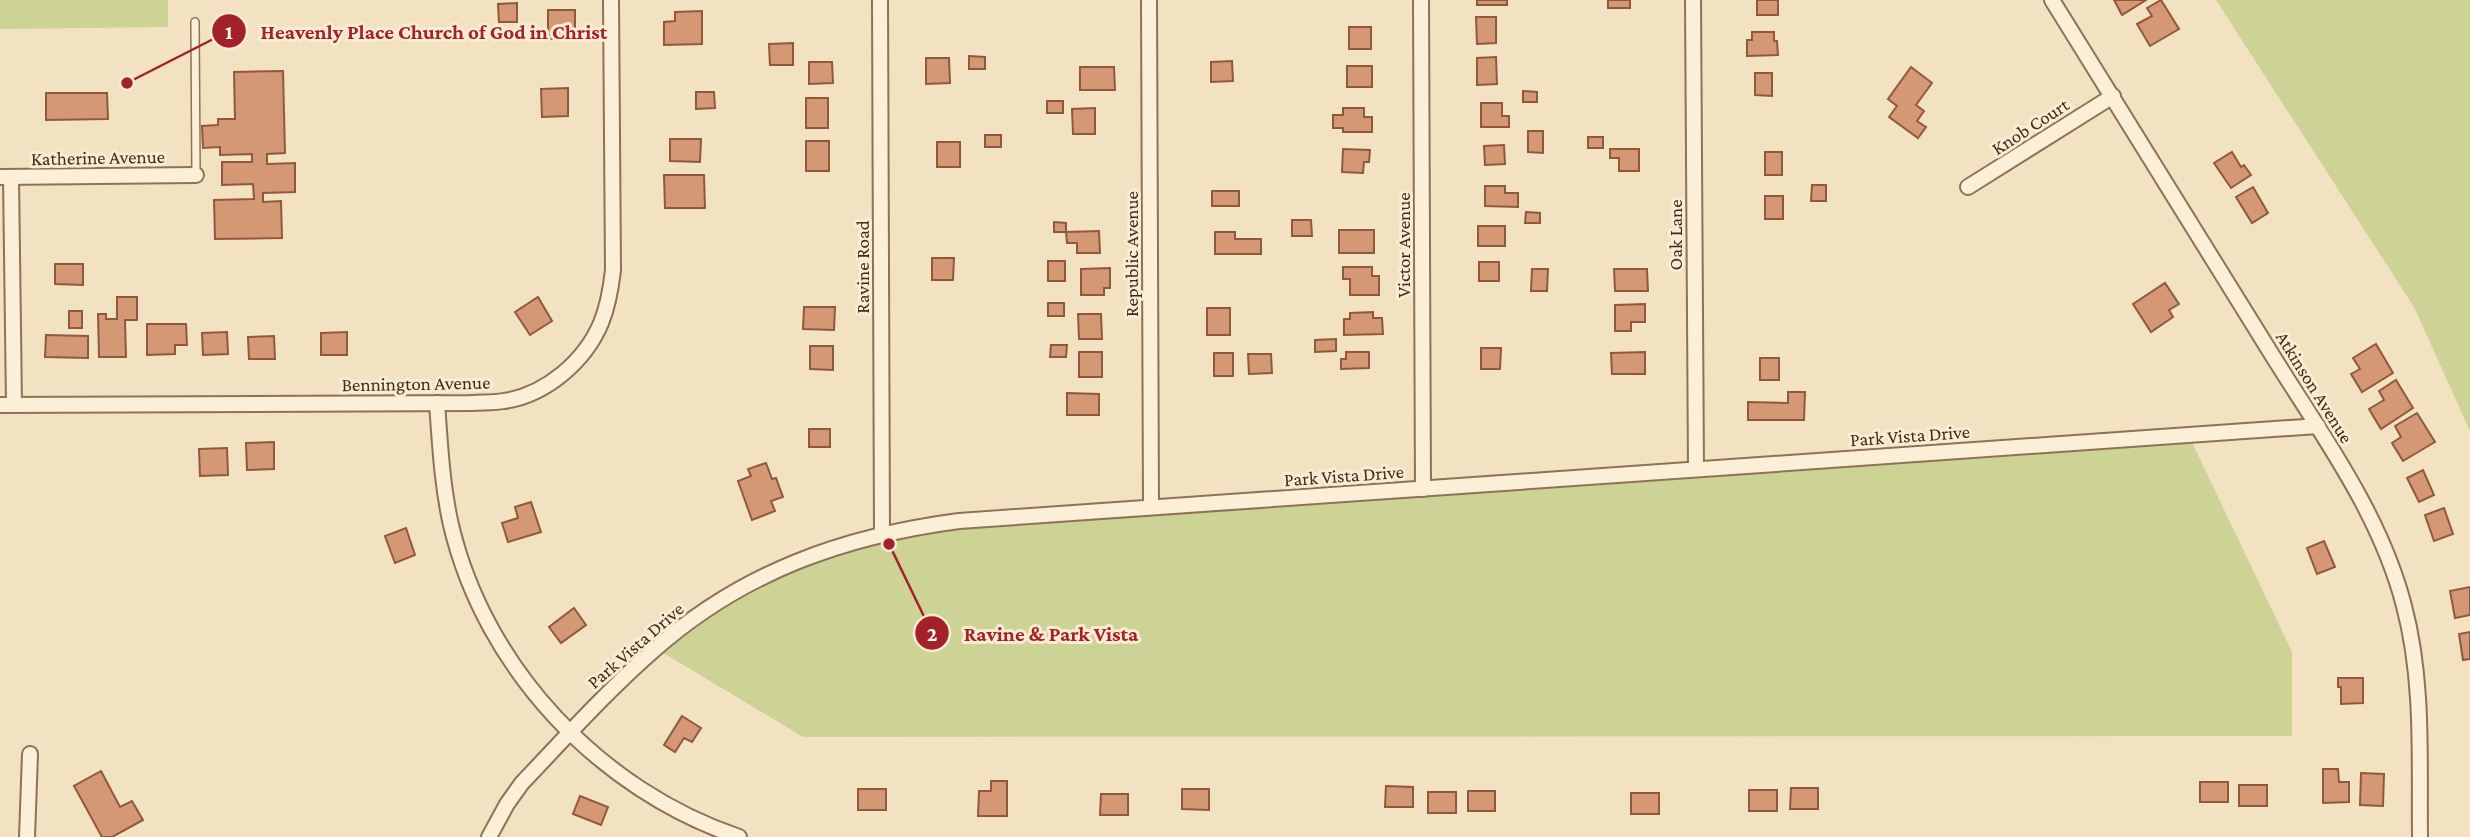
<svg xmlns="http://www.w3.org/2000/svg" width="2470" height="837" font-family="'Crimson Pro',serif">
  <rect width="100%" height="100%" fill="#f2e2c2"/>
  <!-- green -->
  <g fill="#cdd295">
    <path d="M0,0H168V27L0,29Z"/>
    <path d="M2216,0H2470V431L2414,307Z"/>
    <path d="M2188,434L2292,652V736L803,737L655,648L760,578L914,527Z"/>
  </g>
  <!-- building -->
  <g fill="#d49874" stroke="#90593b" stroke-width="2">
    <rect x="1477" y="0" width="30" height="5"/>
    <rect x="1608" y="0" width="22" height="8"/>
    <rect x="1757" y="0" width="21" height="15"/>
    <path d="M2114,0H2146L2122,15Z"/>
    <path d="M2161,0L2179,29L2150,46L2137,24L2152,16L2147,8Z"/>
    <path d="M517,3V22H499L498,4Z"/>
    <path d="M548,10H575V38L548,39Z"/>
    <path d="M702,11V44L664,45V22L675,21V12Z"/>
    <path d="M1476,17H1496V43L1477,44Z"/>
    <rect x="1349" y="27" width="22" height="22"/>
    <path d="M1752,32H1774V41H1777L1778,55L1747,56V40H1752Z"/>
    <path d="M793,43V65H770L769,44Z"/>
    <path d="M969,56L985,57V69H969Z"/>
    <path d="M1496,57L1497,84L1477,85V58Z"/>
    <path d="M926,58H949L950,83L926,84Z"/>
    <path d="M1232,61L1233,81L1211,82V62Z"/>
    <path d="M809,62H832L833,83L809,84Z"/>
    <rect x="1347" y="66" width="25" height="21"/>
    <path d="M1080,67H1114L1115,90H1080Z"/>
    <path d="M1911,67L1932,83L1916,105L1924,111L1917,121L1926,127L1918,138L1889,117L1897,106L1888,99Z"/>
    <path d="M283,71L285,153L267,154V164L295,163V192L263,193V202L281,201L282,238L215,239L214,200L254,199L253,184L222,185V162H252V154L220,155V147L203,148L202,126L218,125V119H235L234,72Z"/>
    <path d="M1755,73H1772V96L1755,95Z"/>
    <path d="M568,88V116L542,117L541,89Z"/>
    <path d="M1523,91L1537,92V102H1523Z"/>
    <path d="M696,92H714L715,108L696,109Z"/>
    <path d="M46,93H107L108,119L46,120Z"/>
    <rect x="806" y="98" width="22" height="30"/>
    <rect x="1047" y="101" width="16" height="12"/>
    <path d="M1481,103H1502V116H1509V127H1481Z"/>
    <path d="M1095,108V134H1073L1072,109Z"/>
    <path d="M1343,108H1364V117H1372V132H1343V128H1333V115H1343Z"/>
    <path d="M1528,131H1543V153L1528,152Z"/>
    <rect x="985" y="135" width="16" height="12"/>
    <rect x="1588" y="137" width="15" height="11"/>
    <path d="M670,139H701L700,162L670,161Z"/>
    <rect x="806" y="141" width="23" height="30"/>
    <rect x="937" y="142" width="23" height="25"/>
    <path d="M1504,145L1505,164L1485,165L1484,146Z"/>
    <path d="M1343,149L1370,150L1369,162H1364L1363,173L1342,172Z"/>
    <path d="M1610,149H1639V171H1619V158H1610Z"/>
    <rect x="1765" y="152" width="17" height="23"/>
    <path d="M2232,152L2241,167L2244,165L2251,175L2231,188L2214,163Z"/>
    <path d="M664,175H704L705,208H665Z"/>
    <path d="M1812,185H1826V201H1811Z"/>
    <path d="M1485,186H1505V193H1518V207L1485,206Z"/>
    <path d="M2253,187L2268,213L2252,223L2236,197Z"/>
    <rect x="1212" y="191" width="27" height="15"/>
    <rect x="1765" y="196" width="18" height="23"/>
    <path d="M1526,212L1540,213V223H1525Z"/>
    <path d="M1292,220H1311L1312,236H1292Z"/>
    <path d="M1054,222L1066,223V232H1054Z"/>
    <rect x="1478" y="226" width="27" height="20"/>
    <rect x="1339" y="230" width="35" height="23"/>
    <path d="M1099,231L1100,253H1077V243H1067L1066,232Z"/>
    <path d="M1215,232H1235V239H1261V254H1215Z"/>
    <path d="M932,258H954L953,280H932Z"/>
    <rect x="1048" y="261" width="17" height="20"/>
    <rect x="1479" y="262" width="20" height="19"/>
    <path d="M55,264H83V285L55,284Z"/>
    <path d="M1343,267H1372V276H1379V295H1350V279H1343Z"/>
    <path d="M1110,268V288H1104V295H1081V269Z"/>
    <path d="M1532,269H1548L1547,291H1531Z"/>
    <path d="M1614,269H1647L1648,291H1615Z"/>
    <path d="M2165,283L2179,304L2169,310L2173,317L2151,332L2133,304Z"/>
    <path d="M117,297H137V320H125L126,357H99L98,314H106V319H117Z"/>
    <path d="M538,297L552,321L530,335L515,312Z"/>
    <rect x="1048" y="303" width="16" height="13"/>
    <path d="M1645,304V322H1631V331H1615V305Z"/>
    <path d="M804,307H835L834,330L803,329Z"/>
    <rect x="1207" y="308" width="23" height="27"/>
    <rect x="69" y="311" width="13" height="17"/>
    <path d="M1373,312V318H1382L1383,334L1344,335V319H1350V313Z"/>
    <path d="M1078,314H1101L1102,339H1079Z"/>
    <path d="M147,324H186L187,345H175V354L147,355Z"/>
    <path d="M227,332L228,354L203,355L202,333Z"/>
    <path d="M347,332V355H321V333Z"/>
    <path d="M46,335L88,336V358L45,357Z"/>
    <path d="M274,336L275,359H249L248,337Z"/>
    <path d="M1336,339V351L1315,352V340Z"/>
    <path d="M2376,344L2393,373L2362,392L2351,374L2360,369L2353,358Z"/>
    <path d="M1051,345H1067L1066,357H1050Z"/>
    <path d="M810,346H833V370L810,369Z"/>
    <path d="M1481,348H1501L1500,369H1481Z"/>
    <rect x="1079" y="352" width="23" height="25"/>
    <path d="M1346,352H1369V368L1341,369V359H1346Z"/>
    <path d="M1645,352V374H1612L1611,353Z"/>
    <rect x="1214" y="353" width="19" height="23"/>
    <path d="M1248,354H1271L1272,373L1249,374Z"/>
    <rect x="1760" y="358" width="19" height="22"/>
    <path d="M2396,380L2413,408L2381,429L2369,409L2384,400L2379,391Z"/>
    <path d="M1788,392H1805L1804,420H1748V402L1788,403Z"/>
    <path d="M1067,393L1099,394V415H1067Z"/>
    <path d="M2417,413L2435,442L2403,461L2392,443L2401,437L2395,426Z"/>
    <rect x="809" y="429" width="21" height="18"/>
    <path d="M274,442V469L247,470L246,443Z"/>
    <path d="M227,448L228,475L200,476L199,449Z"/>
    <path d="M766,463L772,479L776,478L783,497L771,501L775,511L752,520L738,481L751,476L748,469Z"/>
    <path d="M2423,470L2434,495L2419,502L2407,478Z"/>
    <path d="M531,502L541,532L508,542L502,523L518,518L515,507Z"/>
    <path d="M2444,508L2453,534L2434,541L2425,515Z"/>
    <path d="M406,528L415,555L395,563L385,536Z"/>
    <path d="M2324,541L2335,567L2317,574L2307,548Z"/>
    <path d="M2470,587V615L2455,618L2450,591Z"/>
    <path d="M574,608L586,625L561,643L549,627Z"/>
    <path d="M2470,632V659L2463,660L2459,634Z"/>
    <path d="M2338,678H2363V703L2341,704V687H2338Z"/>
    <path d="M682,716L701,728L692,742L684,738L675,752L664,745Z"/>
    <path d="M2323,769H2338L2339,782H2349V802L2323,803Z"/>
    <path d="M101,771L120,807L132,801L143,820L112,837H102L74,786Z"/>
    <path d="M2361,773L2384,774L2383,806L2360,805Z"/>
    <path d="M991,781H1007V816H978L979,791H991Z"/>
    <rect x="2200" y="782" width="28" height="20"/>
    <rect x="2239" y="785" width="28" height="21"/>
    <path d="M1386,786L1413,787V807H1385Z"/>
    <path d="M1791,788H1818V809H1790Z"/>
    <rect x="858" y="789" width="28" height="21"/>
    <path d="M1182,789H1209V810L1182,809Z"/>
    <rect x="1749" y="790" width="28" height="21"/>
    <rect x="1468" y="791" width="27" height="20"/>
    <rect x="1428" y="792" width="28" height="21"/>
    <rect x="1631" y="793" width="28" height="21"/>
    <path d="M1101,794H1128V815H1100Z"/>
    <path d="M580,796L608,807L601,825L573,814Z"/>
  </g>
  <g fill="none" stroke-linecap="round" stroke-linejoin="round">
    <!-- service casing -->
    <g stroke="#8e7257" stroke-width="10">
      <path id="service" d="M195,22L196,175"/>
    </g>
    <!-- minor casing -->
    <g stroke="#8e7257" stroke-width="18">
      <g id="minor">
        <path d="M880,0L882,534"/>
        <path d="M1149,0L1151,507"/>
        <path d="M1421,0L1423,489"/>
        <path d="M1693,0L1696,469"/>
        <path d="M2052,0C2125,116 2197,233 2269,350C2319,431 2380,512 2404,606C2424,681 2419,760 2420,837"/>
        <path d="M0,177L196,175"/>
        <path d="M11,177L14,405"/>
        <path d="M1968,187L2113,96"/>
        <path d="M437,403C440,444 442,485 451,525C485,669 600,790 739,837"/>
        <path d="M0,405L471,403C482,402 493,403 504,401C546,395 585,361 601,323C608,306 611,288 613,270L611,0"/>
        <path d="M27,837L30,754"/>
        <path d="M489,837L507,804L522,783C565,738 607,691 654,650C742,572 844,536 959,521L2318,426"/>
      </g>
    </g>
    <!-- service -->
    <use href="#service" stroke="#fcefd7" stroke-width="7"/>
    <!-- minor -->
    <use href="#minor" stroke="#fcefd7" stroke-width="14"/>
  </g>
  <g text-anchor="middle" stroke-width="6" stroke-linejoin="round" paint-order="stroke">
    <!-- street labels -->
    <g font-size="19" fill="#3d2b1d" stroke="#f9ecd3">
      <text transform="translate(2030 126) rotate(-33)" y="7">Knob Court</text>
      <text transform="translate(98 157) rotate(-1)" y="7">Katherine Avenue</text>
      <text transform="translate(1675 235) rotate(-90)" y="7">Oak Lane</text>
      <text transform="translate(1403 245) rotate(-90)" y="7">Victor Avenue</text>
      <text transform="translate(1131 254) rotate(-90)" y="7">Republic Avenue</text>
      <text transform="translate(862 267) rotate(-90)" y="7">Ravine Road</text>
      <text transform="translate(416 383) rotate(-1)" y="7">Bennington Avenue</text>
      <text transform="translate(2315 387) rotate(58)" y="7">Atkinson Avenue</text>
      <text transform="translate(1910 435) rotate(-4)" y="7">Park Vista Drive</text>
      <text transform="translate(1344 475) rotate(-4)" y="7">Park Vista Drive</text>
      <text transform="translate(635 645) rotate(-41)" y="7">Park Vista Drive</text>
    </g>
  </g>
  <!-- callouts -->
  <path fill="none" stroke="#a32128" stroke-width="2.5" d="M127 83L229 31M889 544L932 633"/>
  <g fill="#a32128" stroke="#f9ecd3" stroke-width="2.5">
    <circle cx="127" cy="83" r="7"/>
    <circle cx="889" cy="544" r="7"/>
    <circle cx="229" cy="31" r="18"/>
    <circle cx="932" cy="633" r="18"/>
  </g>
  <g font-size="21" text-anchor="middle" font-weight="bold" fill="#fff">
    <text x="229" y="39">1</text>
    <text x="932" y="641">2</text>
  </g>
  <g font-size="21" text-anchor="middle" font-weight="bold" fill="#a32128" stroke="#f9ecd3" stroke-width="6" stroke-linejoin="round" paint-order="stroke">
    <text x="434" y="39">Heavenly Place Church of God in Christ</text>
    <text x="1051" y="641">Ravine &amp; Park Vista</text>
  </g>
</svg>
